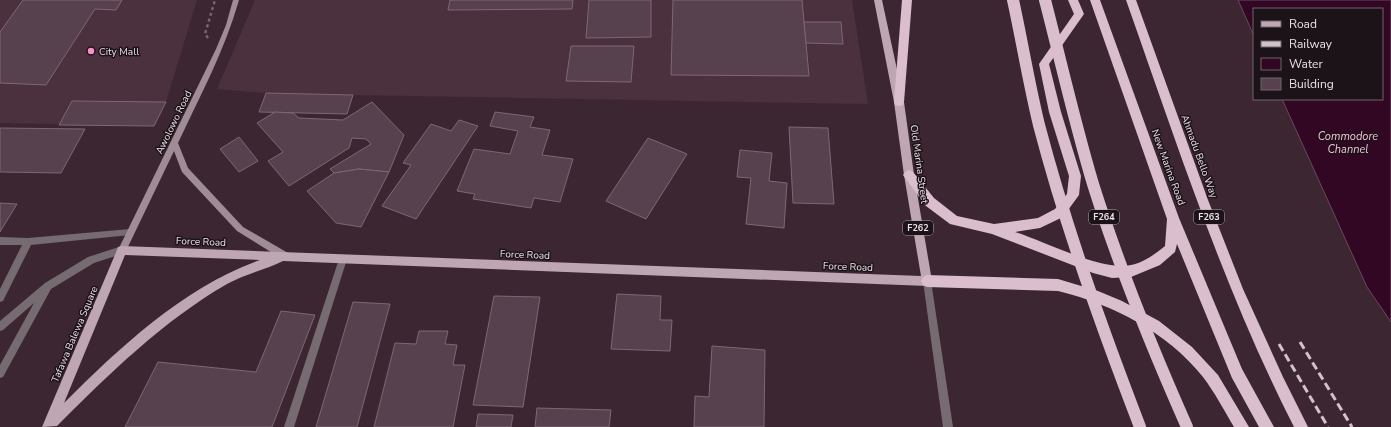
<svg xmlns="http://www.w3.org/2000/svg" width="1391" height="427" font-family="'Nunito Sans',sans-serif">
  <rect width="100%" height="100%" fill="#3c2632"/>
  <!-- built -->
  <g fill="#4b303e">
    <path d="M0,0H197L166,102L154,126L0,123Z"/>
    <path d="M255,0H852L868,104L353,95L266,93L217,89Z"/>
  </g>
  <!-- water -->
  <path fill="#320723" stroke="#6a485e" d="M1238,0H1391V322L1367,287L1282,99H1382V9H1254V36Z"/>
  <!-- building -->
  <g fill="#58414e" stroke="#806674">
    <path d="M23,0H122L116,10L95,9L46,85L0,83V32Z"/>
    <path d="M450,0H573L572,9L448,10Z"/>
    <path d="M589,0H651V37L586,38Z"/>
    <path d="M673,0H802L809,76L671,75Z"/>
    <path d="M804,22H841L843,44L806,43Z"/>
    <path d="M571,46H634L631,82L566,81Z"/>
    <path d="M266,93L353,95L347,114L259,112Z"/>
    <path d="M72,101L166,102L154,126L59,125Z"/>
    <path d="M372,102L404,135L389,172L359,169L334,173L330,169L371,144L366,139L352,138L349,148L289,186L268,161L283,152L257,123L275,112L293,113L299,118L343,120Z"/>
    <path d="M495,112L534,117L530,127L550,130L542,155L573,159L560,202L534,198L531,208L473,199L475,194L457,191L474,149L510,154L518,131L490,126Z"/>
    <path d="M459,120L478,126L416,219L382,206L411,165L403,163L431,124L451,131Z"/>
    <path d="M789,127L828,128L834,204L793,203Z"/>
    <path d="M0,128L85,129L61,173L0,172Z"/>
    <path d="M239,137L258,161L239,172L220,149Z"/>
    <path d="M648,138L687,154L646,219L606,201Z"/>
    <path d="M740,150L772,153L769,181L787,183L784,228L746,224L751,178L737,177Z"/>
    <path d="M359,169L389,172L361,227L336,223L307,191L334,173Z"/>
    <path d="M0,203L17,204L0,232Z"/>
    <path d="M617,294L661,296L660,320H672L670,351L611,349Z"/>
    <path d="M494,296L540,297L523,407L473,405Z"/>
    <path d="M353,302L390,304L357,427H316Z"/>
    <path d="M281,311L315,315L272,427H125L158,362L256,372Z"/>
    <path d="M419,331H448L445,344L457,345L453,365H465L453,427H374L395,343L416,344Z"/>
    <path d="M712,346L765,350L764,427H694L695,396L709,397Z"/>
    <path d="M537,408L611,410L609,427H535Z"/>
    <path d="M478,414L513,415L511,427H476Z"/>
  </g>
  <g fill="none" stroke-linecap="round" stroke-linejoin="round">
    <!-- path -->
    <path stroke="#78656f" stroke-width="2.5" stroke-dasharray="3 3" stroke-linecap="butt" d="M208,38L205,34L215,0"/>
    <!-- lane -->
    <g fill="#766b70" fill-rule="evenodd">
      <path d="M130,229L133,230L134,232L133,234L130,235L31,245L3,301L0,302V289L22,245H0V237L28,238Z"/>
      <path d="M122,246L125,247L126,250L125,253L94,263L51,289L3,377L0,378V365L34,303L3,330L0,331V321L45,283L88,257Z"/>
      <path d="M343,255L346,256L347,259L294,427H284L339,259L340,256Z"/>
      <path d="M927,277L930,278L931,281L953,427H943L923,281L924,278Z"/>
    </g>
    <!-- secondary -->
    <path fill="#9f8c96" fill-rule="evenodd" d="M233,0H239C225,50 200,96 178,143L188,168L243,227L288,253L289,256L288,259L285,260L282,259L237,231L182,172L174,151L125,253L122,254L119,253L118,250L216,49L226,25Z"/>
    <!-- primary -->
    <path fill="#bea7b3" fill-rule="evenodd" d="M874,0H882L904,102L914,175L932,281L931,284L927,286L283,261C265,270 245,274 227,284C163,321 109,374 57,426L42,427L117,250L118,247L122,246L921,276L904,175L894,102ZM125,255L260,260C184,287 120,347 64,403Z"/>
    <!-- highway -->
    <g fill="#dbbecd" fill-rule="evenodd">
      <path d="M902,0H912L904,102L903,105L899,106L895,105L894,102Z"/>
      <path d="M1068,0H1078L1084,14L1049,64L1061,112L1081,176L1079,195L1063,217L1040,228L1015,232C1044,241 1103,272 1131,265C1145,262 1155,254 1165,246L1167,219L1090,0H1100L1179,218L1242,369L1274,427H1259L1232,378L1177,244L1175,252L1160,265L1131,277L1112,278L1093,273L992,234L950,224L926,206L903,175L905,172L909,170L913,172L934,198L957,216L994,224L1038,218L1055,209L1067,194L1069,176L1049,112L1039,64L1074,14Z"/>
      <path d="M1126,0H1136L1208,200L1243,289L1283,377L1308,427H1294C1224,290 1177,144 1126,0Z"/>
      <path d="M927,275L1058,279L1098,291L1122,301L1159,321L1192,347L1218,375L1249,427H1234C1224,410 1215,393 1203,377C1167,332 1114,305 1058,291L927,287L923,285L921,281L923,277Z"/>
    </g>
    <!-- rail -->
    <g stroke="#d2c2ca" stroke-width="3" stroke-dasharray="8 4" stroke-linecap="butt">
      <path d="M1300,342L1352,427"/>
      <path d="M1279,344L1328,427"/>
    </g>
    <!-- highway-bridge -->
    <g stroke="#dbbecd" stroke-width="12">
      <path d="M1013,0C1022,41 1029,84 1039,125C1066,228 1102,328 1140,427"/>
      <path d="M1045,0C1061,62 1075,124 1093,184C1119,267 1152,348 1187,427"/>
    </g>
  </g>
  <!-- markers -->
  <circle fill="#f890cc" stroke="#1c1318" stroke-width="1.5" cx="91" cy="51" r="4"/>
  <g text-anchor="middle" stroke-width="3" stroke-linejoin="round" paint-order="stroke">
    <!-- shield labels -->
    <g fill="#1c1318" stroke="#aea2a8" stroke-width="1">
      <rect x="1089" y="210" width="30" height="14" rx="3"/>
      <rect x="1194" y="210" width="30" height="14" rx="3"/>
      <rect x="903" y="221" width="30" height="14" rx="3"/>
    </g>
    <g font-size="9" font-weight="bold" fill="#eddfe6">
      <text x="1104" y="220">F264</text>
      <text x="1209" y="220">F263</text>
      <text x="918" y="231">F262</text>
    </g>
    <!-- poi labels -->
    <g font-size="10" fill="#eddfe6" stroke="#1c1318" text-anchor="start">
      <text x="99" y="55">City Mall</text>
    </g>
    <!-- street labels -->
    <g font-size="10" fill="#eddfe6" stroke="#1c1318">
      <text transform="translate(173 122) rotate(-64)" y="4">Awolowo Road</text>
      <text transform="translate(1200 156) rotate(70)" y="4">Ahmadu Bello Way</text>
      <text transform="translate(920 164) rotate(82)" y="4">Old Marina Street</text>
      <text transform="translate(1169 167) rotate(70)" y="4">New Marina Road</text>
      <text transform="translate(201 241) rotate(2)" y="4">Force Road</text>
      <text transform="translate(525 254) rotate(2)" y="4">Force Road</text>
      <text transform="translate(848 266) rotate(2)" y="4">Force Road</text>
      <text transform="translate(74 334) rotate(-67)" y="4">Tafawa Balewa Square</text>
    </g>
    <!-- water labels -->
    <g font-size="11" font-style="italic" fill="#febde0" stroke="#1c1318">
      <text x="1348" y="140">Commodore<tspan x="1348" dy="13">Channel</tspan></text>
    </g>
  </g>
  <!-- legend -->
  <rect x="1253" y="8" width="130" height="92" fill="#1c1318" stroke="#70656a"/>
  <rect x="1261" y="21" width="20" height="6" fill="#bea7b3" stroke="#70656a"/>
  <text x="1289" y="28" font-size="12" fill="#eddfe6">Road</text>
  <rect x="1261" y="41" width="20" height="6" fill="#d2c2ca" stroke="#70656a"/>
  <text x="1289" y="48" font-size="12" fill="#eddfe6">Railway</text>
  <rect x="1261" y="58" width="20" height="12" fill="#320723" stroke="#70656a"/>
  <text x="1289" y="68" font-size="12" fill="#eddfe6">Water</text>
  <rect x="1261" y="78" width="20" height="12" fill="#58414e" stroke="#70656a"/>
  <text x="1289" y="88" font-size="12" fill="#eddfe6">Building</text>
</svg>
